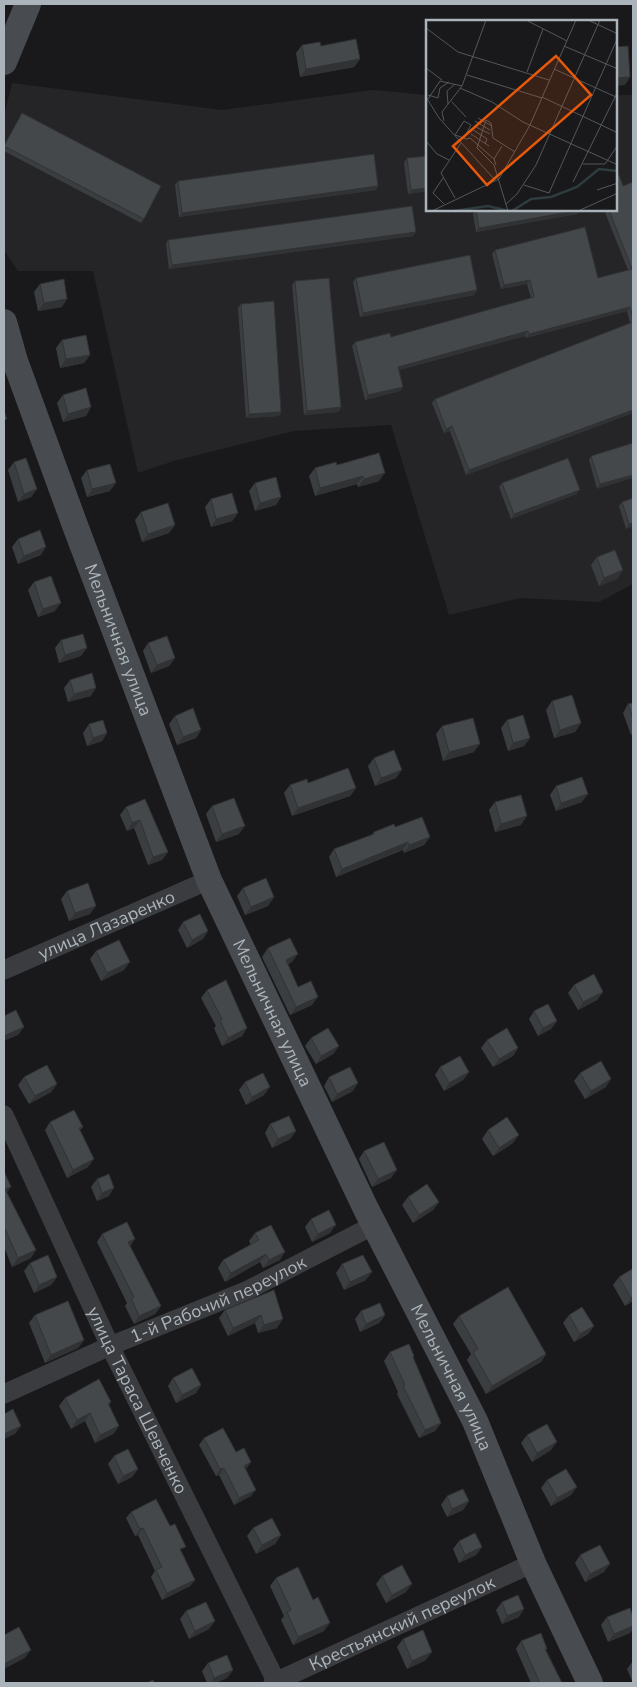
<svg xmlns="http://www.w3.org/2000/svg" width="637" height="1687" font-family="'Nunito Sans',sans-serif">
  <rect width="100%" height="100%" fill="#19191b"/>
  <!-- built -->
  <path fill="#252528" d="M12,83L222,110L373,90L427,95V210H616V95H633V584L599,602L521,598L449,615L391,425L294,431L174,461L138,473L93,271H18L4,250V116Z"/>
  <g fill="none" stroke-linecap="round" stroke-linejoin="round">
    <!-- street -->
    <g stroke="#3a3c40" stroke-width="19">
      <path id="s1" d="M4,970L209,880"/>
      <path id="s2" d="M4,1115L110,1346L277,1683"/>
      <path id="s3" d="M4,1394L110,1346L248,1290L374,1225"/>
      <path id="s4" d="M273,1683L533,1563"/>
    </g>
    <!-- secondary -->
    <g stroke="#484c50" stroke-width="26">
      <path d="M4,62L28,4"/>
      <path id="s5" d="M4,322L15,361L76,528L209,880L366,1209L475,1421L533,1563L590,1683"/>
    </g>
  </g>
  <!-- wall -->
  <g fill="#3b3e40">
    <path d="M302,45L321,46L360,59L354,67L300,77L296,53Z"/>
    <path d="M22,113L144,219L141,223L4,151V146Z"/>
    <path d="M407,158L427,191L408,194L404,163Z"/>
    <path d="M178,181L378,186L376,190L179,217L175,185Z"/>
    <path d="M633,182V413L466,475L450,431L444,433L432,403L435,399L630,323L627,311L526,338L525,336L399,370L403,387L400,391L365,400L352,346L355,342L391,337L531,298L527,284L501,289L492,254L495,250L598,278L628,270L604,210H616L623,186Z"/>
    <path d="M476,210H580L577,214L476,232L473,214Z"/>
    <path d="M416,232L413,236L169,269L166,244L168,240Z"/>
    <path d="M356,278L477,290L474,295L360,317L353,282Z"/>
    <path d="M295,281L341,407L338,412L304,415L292,285Z"/>
    <path d="M40,284L62,307L38,311L34,292Z"/>
    <path d="M241,304L281,412L279,416L246,418L238,308Z"/>
    <path d="M62,340L90,355L84,363L60,368L56,348Z"/>
    <path d="M63,395L91,407L86,416L63,422L57,403Z"/>
    <path d="M633,443L597,489L589,460L591,456Z"/>
    <path d="M14,462L37,489L31,497L18,502L8,470Z"/>
    <path d="M337,465L379,481L358,487L357,484L315,496L309,476L315,468Z"/>
    <path d="M87,470L110,491L87,497L81,478Z"/>
    <path d="M255,483L281,497L276,505L255,511L249,491Z"/>
    <path d="M502,483L577,494L511,519L499,487Z"/>
    <path d="M633,498V526L626,529L619,506L622,502Z"/>
    <path d="M211,499L238,513L232,521L211,527L205,507Z"/>
    <path d="M141,512L175,525L169,533L142,542L135,520Z"/>
    <path d="M18,539L41,555L18,564L12,547Z"/>
    <path d="M597,557L623,570L617,579L599,586L591,565Z"/>
    <path d="M34,582L55,611L38,617L28,590Z"/>
    <path d="M61,640L81,656L59,663L55,648Z"/>
    <path d="M148,643L175,658L169,666L151,673L143,651Z"/>
    <path d="M70,680L91,696L68,702L64,688Z"/>
    <path d="M552,701L581,723L575,732L554,738L546,710Z"/>
    <path d="M633,703V734L631,735L623,713L628,704Z"/>
    <path d="M175,716L201,730L196,738L177,745L169,724Z"/>
    <path d="M507,720L530,738L524,746L508,751L501,728Z"/>
    <path d="M89,724L107,733L102,741L87,746L83,733Z"/>
    <path d="M442,726L474,752L443,761L436,734Z"/>
    <path d="M374,758L396,778L375,786L368,766Z"/>
    <path d="M308,783L356,788L350,796L292,816L284,793L290,785Z"/>
    <path d="M556,786L582,802L556,811L550,795Z"/>
    <path d="M145,799L168,852L162,860L148,865L134,828L127,831L120,815L126,807Z"/>
    <path d="M495,802L521,825L495,832L489,810Z"/>
    <path d="M212,806L239,834L216,842L206,814Z"/>
    <path d="M395,827L430,837L424,845L404,853L403,850L336,877L329,857L334,849L371,835L374,832Z"/>
    <path d="M243,888L274,897L268,906L245,915L237,896Z"/>
    <path d="M67,891L90,914L69,921L61,899Z"/>
    <path d="M183,922L208,931L203,939L187,948L178,930Z"/>
    <path d="M268,948L292,962L288,964L298,987L312,1005L290,1015L262,957Z"/>
    <path d="M96,951L124,970L101,981L90,959Z"/>
    <path d="M574,985L603,992L597,1000L578,1010L568,993Z"/>
    <path d="M207,990L247,1028L242,1036L222,1046L214,1028L216,1026L201,998Z"/>
    <path d="M534,1011L557,1021L551,1029L538,1036L529,1019Z"/>
    <path d="M311,1038L339,1046L333,1054L316,1064L305,1046Z"/>
    <path d="M487,1040L518,1048L513,1056L493,1067L481,1048Z"/>
    <path d="M440,1067L469,1072L463,1080L444,1091L435,1075Z"/>
    <path d="M580,1073L606,1087L585,1099L574,1081Z"/>
    <path d="M24,1077L57,1084L51,1092L29,1104L18,1085Z"/>
    <path d="M329,1077L353,1091L332,1102L324,1086Z"/>
    <path d="M245,1082L264,1095L246,1105L239,1090Z"/>
    <path d="M50,1122L83,1127L80,1130L88,1167L67,1178L45,1130Z"/>
    <path d="M270,1124L296,1131L290,1139L272,1148L265,1133Z"/>
    <path d="M488,1130L513,1143L493,1156L482,1139Z"/>
    <path d="M364,1151L391,1178L372,1187L359,1159Z"/>
    <path d="M4,1171L6,1193L31,1258L12,1267L4,1247Z"/>
    <path d="M97,1179L109,1196L97,1201L91,1187Z"/>
    <path d="M408,1197L439,1202L433,1210L413,1223L402,1205Z"/>
    <path d="M311,1219L330,1233L312,1242L305,1227Z"/>
    <path d="M255,1233L280,1260L263,1268L260,1262L225,1282L218,1268L223,1260L251,1245L249,1241Z"/>
    <path d="M102,1234L135,1239L130,1246L161,1306L155,1314L134,1324L125,1306L127,1303L97,1242Z"/>
    <path d="M30,1263L57,1277L51,1285L34,1293L24,1271Z"/>
    <path d="M342,1264L366,1280L344,1290L336,1273Z"/>
    <path d="M633,1271V1301L625,1306L613,1285L619,1277Z"/>
    <path d="M274,1290L277,1328L258,1333L255,1323L228,1336L219,1318L225,1310Z"/>
    <path d="M361,1311L385,1315L379,1323L360,1332L355,1319Z"/>
    <path d="M35,1315L84,1340L78,1348L45,1363L29,1323Z"/>
    <path d="M569,1315L594,1326L588,1334L574,1342L563,1323Z"/>
    <path d="M459,1316L546,1354L541,1362L486,1394L467,1360L471,1354L453,1324Z"/>
    <path d="M390,1352L414,1356L413,1358L441,1423L435,1431L419,1438L397,1394L398,1392L384,1361Z"/>
    <path d="M173,1378L201,1385L196,1393L176,1403L168,1386Z"/>
    <path d="M65,1398L111,1402L109,1405L119,1426L113,1434L95,1443L85,1421L71,1429L59,1406Z"/>
    <path d="M527,1435L551,1450L532,1462L521,1443Z"/>
    <path d="M204,1438L236,1452L251,1462L246,1469L251,1496L234,1505L219,1475L216,1476L199,1445Z"/>
    <path d="M114,1456L138,1469L132,1477L118,1484L108,1464Z"/>
    <path d="M547,1480L571,1495L551,1506L541,1488Z"/>
    <path d="M447,1496L469,1501L463,1510L447,1517L441,1505Z"/>
    <path d="M131,1512L182,1552L195,1580L190,1586L162,1600L151,1577L155,1571L138,1535L135,1536L126,1518Z"/>
    <path d="M253,1528L281,1535L275,1544L256,1554L247,1536Z"/>
    <path d="M459,1541L482,1547L476,1555L459,1563L453,1549Z"/>
    <path d="M580,1555L604,1572L585,1582L575,1563Z"/>
    <path d="M382,1576L406,1592L386,1603L376,1584Z"/>
    <path d="M276,1578L324,1631L293,1645L281,1620L284,1616L270,1586Z"/>
    <path d="M502,1602L519,1617L502,1624L496,1610Z"/>
    <path d="M186,1611L209,1629L189,1639L180,1619Z"/>
    <path d="M607,1617H633V1629L630,1633L608,1642L601,1625Z"/>
    <path d="M403,1639L426,1660L407,1669L397,1647Z"/>
    <path d="M521,1641L547,1649L546,1650L562,1683H531L516,1649Z"/>
    <path d="M633,1661V1683L627,1669Z"/>
    <path d="M208,1663L233,1670L227,1678L215,1683H207L202,1671Z"/>
  </g>
  <!-- shaded-wall -->
  <g fill="#303234">
    <path d="M360,59L354,67L300,77L306,69Z"/>
    <path d="M630,77L625,85L616,86V78Z"/>
    <path d="M378,186L376,190L179,217L182,213Z"/>
    <path d="M427,188V191L408,194L411,190Z"/>
    <path d="M580,210L577,214L476,232L479,228Z"/>
    <path d="M416,232L413,236L169,269L172,265Z"/>
    <path d="M530,280L527,284L501,289L504,285Z"/>
    <path d="M477,290L474,295L360,317L363,313Z"/>
    <path d="M67,299L62,307L38,311L44,303Z"/>
    <path d="M630,307L627,311L526,338L529,334Z"/>
    <path d="M528,331L525,336L395,371L398,367Z"/>
    <path d="M90,355L84,363L60,368L66,359Z"/>
    <path d="M403,387L400,391L365,400L368,395Z"/>
    <path d="M91,407L86,416L63,422L68,414Z"/>
    <path d="M341,407L338,412L304,415L307,411Z"/>
    <path d="M633,410V413L466,475L469,470Z"/>
    <path d="M281,412L279,416L246,418L249,414Z"/>
    <path d="M452,426L450,431L444,433L446,429Z"/>
    <path d="M385,473L379,481L358,487L364,479Z"/>
    <path d="M633,475V478L597,489L600,484Z"/>
    <path d="M363,476L357,484L315,496L320,488Z"/>
    <path d="M116,483L110,491L87,497L92,489Z"/>
    <path d="M37,489L31,497L18,502L24,494Z"/>
    <path d="M580,490L577,494L511,519L514,514Z"/>
    <path d="M281,497L276,505L255,511L260,503Z"/>
    <path d="M238,513L232,521L211,527L216,519Z"/>
    <path d="M633,523V526L626,529L629,524Z"/>
    <path d="M175,525L169,533L142,542L148,534Z"/>
    <path d="M46,547L41,555L18,564L24,556Z"/>
    <path d="M623,570L617,579L599,586L604,578Z"/>
    <path d="M61,603L55,611L38,617L43,609Z"/>
    <path d="M87,648L81,656L59,663L65,655Z"/>
    <path d="M175,658L169,666L151,673L157,665Z"/>
    <path d="M96,688L91,696L68,702L74,694Z"/>
    <path d="M581,723L575,732L554,738L560,730Z"/>
    <path d="M201,730L196,738L177,745L183,737Z"/>
    <path d="M107,733L102,741L87,746L93,738Z"/>
    <path d="M530,738L524,746L508,751L513,743Z"/>
    <path d="M480,744L474,752L443,761L449,752Z"/>
    <path d="M402,770L396,778L375,786L381,778Z"/>
    <path d="M356,788L350,796L292,816L298,808Z"/>
    <path d="M588,794L582,802L556,811L561,803Z"/>
    <path d="M527,816L521,825L495,832L501,824Z"/>
    <path d="M140,820L134,828L127,831L132,823Z"/>
    <path d="M245,826L239,834L216,842L222,834Z"/>
    <path d="M430,837L424,845L404,853L409,845Z"/>
    <path d="M408,842L403,850L336,877L342,869Z"/>
    <path d="M168,852L162,860L148,865L153,857Z"/>
    <path d="M274,897L268,906L245,915L251,907Z"/>
    <path d="M96,906L90,914L69,921L75,913Z"/>
    <path d="M208,931L203,939L187,948L192,940Z"/>
    <path d="M298,954L292,962L280,968L286,960Z"/>
    <path d="M130,962L124,970L101,981L107,973Z"/>
    <path d="M603,992L597,1000L578,1010L583,1002Z"/>
    <path d="M318,997L312,1005L290,1015L296,1007Z"/>
    <path d="M557,1021L551,1029L538,1036L543,1028Z"/>
    <path d="M24,1027L18,1035L4,1041V1036Z"/>
    <path d="M247,1028L242,1036L222,1046L228,1038Z"/>
    <path d="M339,1046L333,1054L316,1064L321,1056Z"/>
    <path d="M518,1048L513,1056L493,1067L499,1059Z"/>
    <path d="M469,1072L463,1080L444,1091L449,1083Z"/>
    <path d="M611,1079L606,1087L585,1099L591,1091Z"/>
    <path d="M358,1083L353,1091L332,1102L337,1094Z"/>
    <path d="M57,1084L51,1092L29,1104L35,1096Z"/>
    <path d="M270,1087L264,1095L246,1105L252,1097Z"/>
    <path d="M296,1131L290,1139L272,1148L278,1139Z"/>
    <path d="M519,1135L513,1143L493,1156L499,1148Z"/>
    <path d="M94,1159L88,1167L67,1178L73,1170Z"/>
    <path d="M397,1170L391,1178L372,1187L378,1179Z"/>
    <path d="M11,1187L5,1195V1189Z"/>
    <path d="M114,1188L109,1196L97,1201L102,1193Z"/>
    <path d="M439,1202L433,1210L413,1223L419,1215Z"/>
    <path d="M336,1225L330,1233L312,1242L318,1234Z"/>
    <path d="M135,1239L129,1247L128,1242Z"/>
    <path d="M36,1250L31,1258L12,1267L18,1258Z"/>
    <path d="M285,1252L280,1260L263,1268L269,1260Z"/>
    <path d="M266,1254L260,1262L225,1282L231,1273Z"/>
    <path d="M372,1272L366,1280L344,1290L350,1282Z"/>
    <path d="M57,1277L51,1285L34,1293L39,1285Z"/>
    <path d="M633,1296V1301L625,1306L631,1298Z"/>
    <path d="M161,1306L155,1314L134,1324L139,1316Z"/>
    <path d="M261,1315L255,1323L228,1336L233,1328Z"/>
    <path d="M385,1315L379,1323L360,1332L366,1324Z"/>
    <path d="M283,1319L277,1328L258,1333L264,1325Z"/>
    <path d="M594,1326L588,1334L574,1342L580,1334Z"/>
    <path d="M84,1340L78,1348L45,1363L51,1355Z"/>
    <path d="M546,1354L541,1362L486,1394L492,1386Z"/>
    <path d="M201,1385L196,1393L176,1403L182,1395Z"/>
    <path d="M90,1413L85,1421L71,1429L77,1420Z"/>
    <path d="M441,1423L435,1431L419,1438L425,1430Z"/>
    <path d="M21,1426L15,1434L4,1439V1434Z"/>
    <path d="M119,1426L113,1434L95,1443L100,1435Z"/>
    <path d="M557,1442L551,1450L532,1462L537,1453Z"/>
    <path d="M251,1462L246,1469L239,1472L244,1466Z"/>
    <path d="M224,1468L219,1475L216,1476L220,1469Z"/>
    <path d="M138,1469L132,1477L118,1484L123,1476Z"/>
    <path d="M577,1487L571,1495L551,1506L557,1498Z"/>
    <path d="M256,1490L251,1496L234,1505L239,1498Z"/>
    <path d="M469,1501L463,1510L447,1517L452,1509Z"/>
    <path d="M143,1528L138,1535L135,1536L140,1529Z"/>
    <path d="M281,1535L275,1544L256,1554L262,1545Z"/>
    <path d="M482,1547L476,1555L459,1563L465,1555Z"/>
    <path d="M610,1564L604,1572L585,1582L590,1574Z"/>
    <path d="M195,1580L190,1586L162,1600L167,1593Z"/>
    <path d="M412,1584L406,1592L386,1603L392,1595Z"/>
    <path d="M524,1609L519,1617L502,1624L507,1616Z"/>
    <path d="M215,1621L209,1629L189,1639L195,1631Z"/>
    <path d="M330,1623L324,1631L293,1645L298,1637Z"/>
    <path d="M633,1626V1629L630,1633L608,1642L614,1634Z"/>
    <path d="M31,1650L25,1658L4,1669V1664Z"/>
    <path d="M432,1652L426,1660L407,1669L412,1661Z"/>
    <path d="M233,1670L227,1678L215,1683H210L214,1678Z"/>
  </g>
  <!-- building -->
  <g fill="#45484b" stroke="#303234">
    <path d="M356,39L360,59L306,69L302,45L320,42L321,46Z"/>
    <path d="M628,46L630,77L616,78V47Z"/>
    <path d="M22,113L161,186L144,219L4,146Z"/>
    <path d="M374,154L378,186L182,213L178,181Z"/>
    <path d="M427,156V188L411,190L407,158Z"/>
    <path d="M619,175L623,186L633,182V318L630,307L529,334L528,331L398,367L403,387L368,395L355,342L390,333L391,337L534,297L530,280L504,285L495,250L585,227L598,278L632,269L609,210H616V176Z"/>
    <path d="M412,206L416,232L172,265L168,240Z"/>
    <path d="M476,210H580L479,228Z"/>
    <path d="M470,255L477,290L363,313L356,278Z"/>
    <path d="M329,278L341,407L307,411L295,281Z"/>
    <path d="M64,279L67,299L44,303L40,284Z"/>
    <path d="M274,301L281,412L249,414L241,304Z"/>
    <path d="M633,322V410L469,470L452,426L446,429L435,399Z"/>
    <path d="M86,335L90,355L66,359L62,340Z"/>
    <path d="M86,388L91,407L68,414L63,395Z"/>
    <path d="M4,411L7,419L4,420Z"/>
    <path d="M633,443V475L600,484L591,456Z"/>
    <path d="M379,453L385,473L364,479L363,476L320,488L315,468L336,462L337,465Z"/>
    <path d="M26,458L37,489L24,494L14,462Z"/>
    <path d="M568,458L580,490L514,514L502,483Z"/>
    <path d="M110,464L116,483L92,489L87,470Z"/>
    <path d="M276,477L281,497L260,503L255,483Z"/>
    <path d="M232,493L238,513L216,519L211,499Z"/>
    <path d="M633,498V523L629,524L622,502Z"/>
    <path d="M168,503L175,525L148,534L141,512Z"/>
    <path d="M40,530L46,547L24,556L18,539Z"/>
    <path d="M615,550L623,570L604,578L597,557Z"/>
    <path d="M51,576L61,603L43,609L34,582Z"/>
    <path d="M83,634L87,648L65,655L61,640Z"/>
    <path d="M167,636L175,658L157,665L148,643Z"/>
    <path d="M92,673L96,688L74,694L70,680Z"/>
    <path d="M572,695L581,723L560,730L552,701Z"/>
    <path d="M633,703V718L628,704Z"/>
    <path d="M193,708L201,730L183,737L175,716Z"/>
    <path d="M523,715L530,738L513,743L507,720Z"/>
    <path d="M473,718L480,744L449,752L442,726Z"/>
    <path d="M103,720L107,733L93,738L89,724Z"/>
    <path d="M394,750L402,770L381,778L374,758Z"/>
    <path d="M348,768L356,788L298,808L290,785L307,779L308,783Z"/>
    <path d="M582,777L588,794L561,803L556,786Z"/>
    <path d="M521,795L527,816L501,824L495,802Z"/>
    <path d="M234,798L245,826L222,834L212,806Z"/>
    <path d="M145,799L168,852L153,857L140,820L132,823L126,807Z"/>
    <path d="M422,817L430,837L409,845L408,842L342,869L334,849L374,834V832L394,824L395,827Z"/>
    <path d="M266,878L274,897L251,907L243,888Z"/>
    <path d="M88,883L96,906L75,913L67,891Z"/>
    <path d="M200,914L208,931L192,940L183,922Z"/>
    <path d="M290,938L298,954L286,960L298,987L311,981L318,997L296,1007L268,948Z"/>
    <path d="M119,940L130,962L107,973L96,951Z"/>
    <path d="M594,974L603,992L583,1002L574,985Z"/>
    <path d="M226,980L247,1028L228,1038L220,1020L222,1019L207,990Z"/>
    <path d="M548,1004L557,1021L543,1028L534,1011Z"/>
    <path d="M16,1010L24,1027L4,1036V1016Z"/>
    <path d="M328,1028L339,1046L321,1056L311,1038Z"/>
    <path d="M507,1028L518,1048L499,1059L487,1040Z"/>
    <path d="M460,1056L469,1072L449,1083L440,1067Z"/>
    <path d="M601,1061L611,1079L591,1091L580,1073Z"/>
    <path d="M47,1065L57,1084L35,1096L24,1077Z"/>
    <path d="M350,1067L358,1083L337,1094L329,1077Z"/>
    <path d="M263,1073L270,1087L252,1097L245,1082Z"/>
    <path d="M74,1110L83,1127L79,1128L94,1159L73,1170L50,1122Z"/>
    <path d="M289,1116L296,1131L278,1139L270,1124Z"/>
    <path d="M507,1117L519,1135L499,1148L488,1130Z"/>
    <path d="M384,1142L397,1170L378,1179L364,1151Z"/>
    <path d="M4,1171L11,1187L5,1189L36,1250L18,1258L5,1229L4,1230Z"/>
    <path d="M109,1174L114,1188L102,1193L97,1179Z"/>
    <path d="M427,1184L439,1202L419,1215L408,1197Z"/>
    <path d="M329,1210L336,1225L318,1234L311,1219Z"/>
    <path d="M127,1222L135,1239L128,1242L161,1306L139,1316L131,1298L134,1297L102,1234Z"/>
    <path d="M271,1225L285,1252L269,1260L266,1254L231,1273L223,1260L259,1240L255,1233Z"/>
    <path d="M48,1255L57,1277L39,1285L30,1263Z"/>
    <path d="M363,1255L372,1272L350,1282L342,1264Z"/>
    <path d="M632,1269L633,1271V1296L631,1298L619,1277Z"/>
    <path d="M508,1287L546,1354L492,1386L473,1352L478,1349L459,1316Z"/>
    <path d="M274,1290L283,1319L264,1325L261,1315L233,1328L225,1310Z"/>
    <path d="M68,1301L84,1340L51,1355L35,1315Z"/>
    <path d="M380,1303L385,1315L366,1324L361,1311Z"/>
    <path d="M582,1307L594,1326L580,1334L569,1315Z"/>
    <path d="M409,1344L414,1356L413,1357L441,1423L425,1430L403,1386L405,1385L390,1352Z"/>
    <path d="M192,1368L201,1385L182,1395L173,1378Z"/>
    <path d="M99,1379L111,1402L108,1403L119,1426L100,1435L90,1413L77,1420L65,1398Z"/>
    <path d="M13,1409L21,1426L4,1434V1414Z"/>
    <path d="M547,1424L557,1442L537,1453L527,1435Z"/>
    <path d="M223,1428L236,1452L244,1448L251,1462L244,1466L256,1490L239,1498L224,1468L220,1469L204,1438Z"/>
    <path d="M128,1449L138,1469L123,1476L114,1456Z"/>
    <path d="M566,1469L577,1487L557,1498L547,1480Z"/>
    <path d="M463,1489L469,1501L452,1509L447,1496Z"/>
    <path d="M156,1499L170,1526L175,1524L186,1547L180,1549L195,1580L167,1593L156,1570L162,1567L143,1528L140,1529L131,1512Z"/>
    <path d="M272,1518L281,1535L262,1545L253,1528Z"/>
    <path d="M475,1533L482,1547L465,1555L459,1541Z"/>
    <path d="M600,1545L610,1564L590,1574L580,1555Z"/>
    <path d="M402,1565L412,1584L392,1595L382,1576Z"/>
    <path d="M298,1567L313,1600L318,1597L330,1623L298,1637L287,1612L291,1610L276,1578Z"/>
    <path d="M518,1595L524,1609L507,1616L502,1602Z"/>
    <path d="M206,1602L215,1621L195,1631L186,1611Z"/>
    <path d="M630,1608L633,1617V1626L614,1634L607,1617Z"/>
    <path d="M19,1627L31,1650L4,1664V1635Z"/>
    <path d="M423,1630L432,1652L412,1661L403,1639Z"/>
    <path d="M541,1633L547,1649H545L562,1683H540L521,1641Z"/>
    <path d="M227,1655L233,1670L214,1678L208,1663Z"/>
    <path d="M153,1680L154,1683H147Z"/>
  </g>
  <g text-anchor="middle" stroke-width="5" stroke-linejoin="round" paint-order="stroke">
    <!-- street labels -->
    <g font-size="18" fill="#abb4ba" stroke="#141416">
      <text dy="6" stroke="none"><textPath href="#s5" startOffset="338">Мельничная улица</textPath></text>
      <text dy="6" stroke="none"><textPath href="#s1" startOffset="112">улица Лазаренко</textPath></text>
      <text dy="6" stroke="none"><textPath href="#s5" startOffset="742">Мельничная улица</textPath></text>
      <text dy="6" stroke="none"><textPath href="#s3" startOffset="234">1-й Рабочий переулок</textPath></text>
      <text dy="6" stroke="none"><textPath href="#s5" startOffset="1148">Мельничная улица</textPath></text>
      <text dy="6" stroke="none"><textPath href="#s2" startOffset="315">улица Тараса Шевченко</textPath></text>
      <text dy="6" stroke="none"><textPath href="#s4" startOffset="142">Крестьянский переулок</textPath></text>
    </g>
  </g>
  <!-- overview -->
  <g transform="translate(426 20)">
    <rect width="191" height="191" fill="#19191b"/>
    <path fill="none" stroke="#2f3c3f" stroke-width="2.5" d="M28,191L62,186L83,191M86,191L105,179L125,177L151,167L173,149L192,151"/>
    <path fill="none" stroke="#53575b" stroke-width="1" d="M100,0L141,21M162,0L192,14M0,8L32,32L123,60M138,26L192,49M0,48L16,60M128,49L190,77M101,52L117,9M41,55L116,78M34,68L66,82L97,102L192,145M2,75L12,78L14,68L23,62M0,77L13,98L69,160M116,77L192,113M2,79L14,61L36,66M26,82L40,97M22,84L21,71L29,64M52,98L66,106M18,101L16,92L36,66L60,0M49,101L64,110M48,106L64,114M46,109L61,119L59,124M45,114L63,126M38,118L45,105L38,101L29,115L40,119L44,118L68,139L70,145M0,121L11,134L23,140M68,139L76,126M157,144H179L192,125M17,158L7,173L18,184M147,162L192,71M98,165L123,173L192,17M171,170L192,163M29,178L15,153L35,123M80,184L91,174L110,145L174,0M6,191L73,159L104,105L150,0M82,191L68,145L51,128L60,100L65,103L67,118L89,132M152,191L192,173"/>
    <path fill="#e8590c" fill-opacity="0.15" stroke="#e8590c" stroke-width="2.5" d="M130,36L165,75L61,165L27,126Z"/>
    <rect width="191" height="191" fill="none" stroke="#abb4ba" stroke-width="2.5"/>
  </g>
  <!-- border -->
  <rect width="637" height="1687" fill="none" stroke="#abb4ba" stroke-width="10"/>
</svg>
